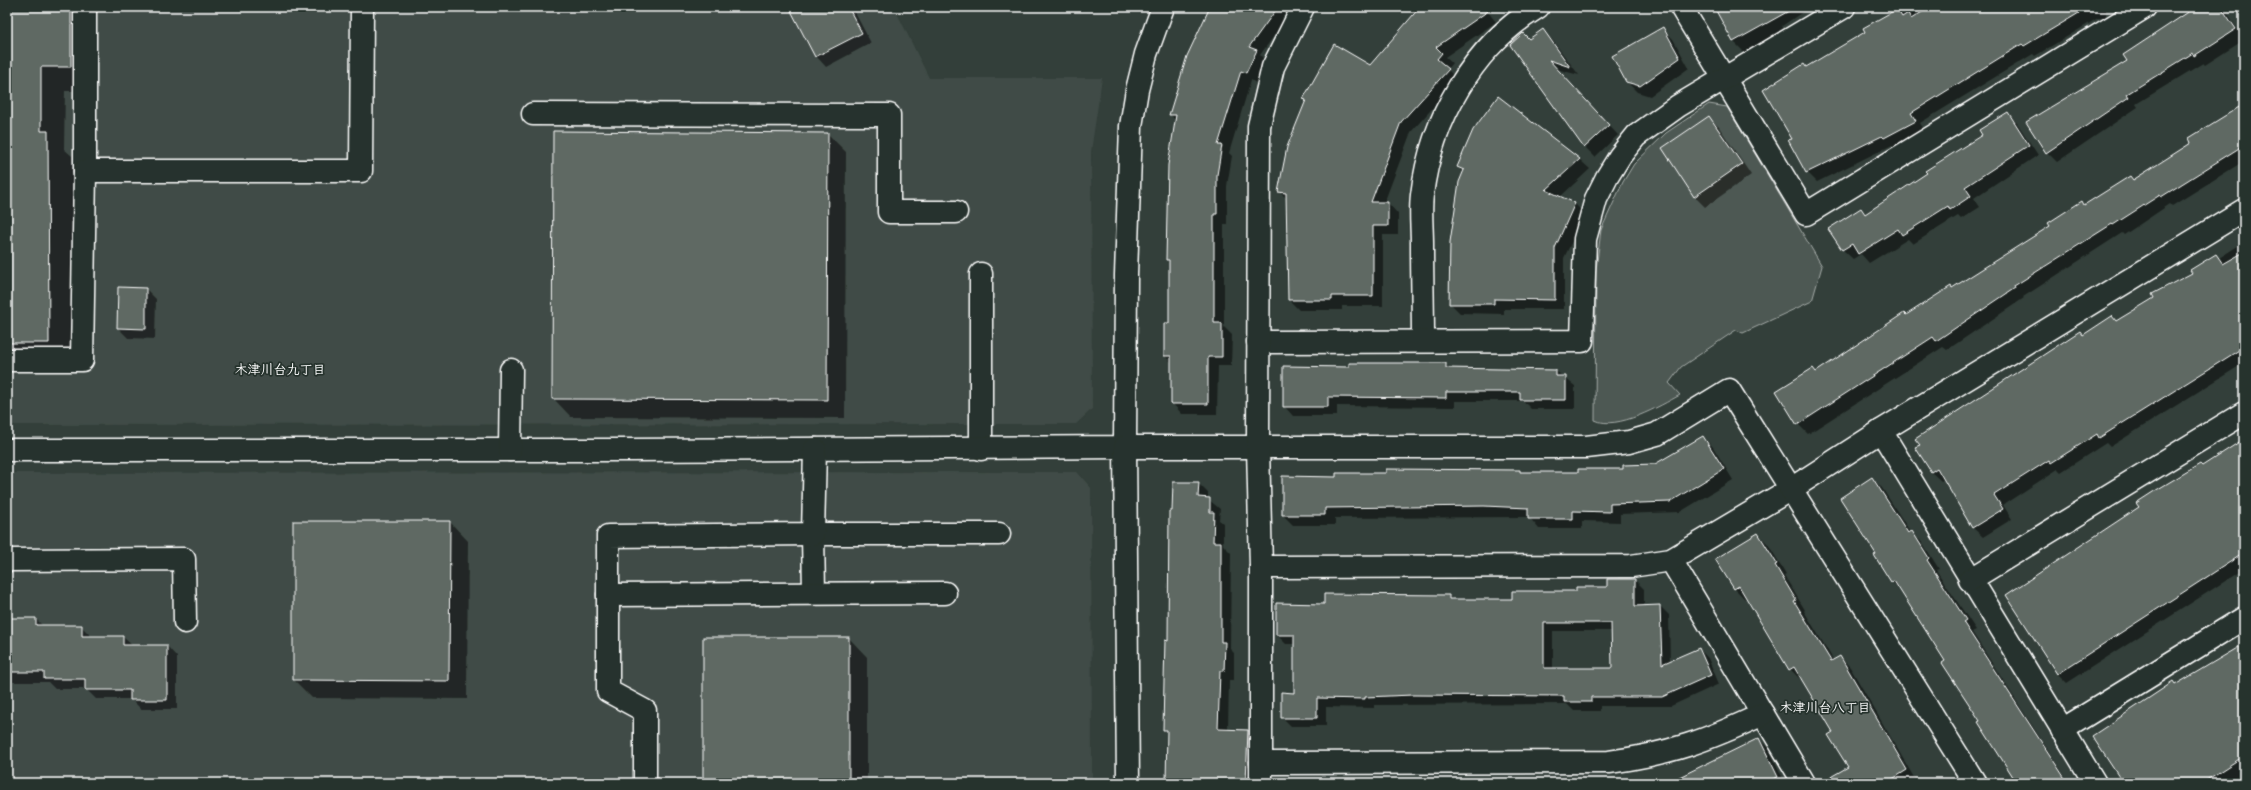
<svg xmlns="http://www.w3.org/2000/svg" width="2251" height="790" font-family="Delius,'Klee One',sans-serif">
  <rect width="100%" height="100%" fill="#333f3a"/>
  <filter id="ink" filterUnits="userSpaceOnUse"><feTurbulence type="fractalNoise" baseFrequency=".025" numOctaves="2"/><feDisplacementMap in="SourceGraphic" scale="8" xChannelSelector="R" yChannelSelector="G"/><feConvolveMatrix kernelMatrix="1 2 1 2 8 2 1 2 1" color-interpolation-filters="sRGB"/></filter>
  <g filter="url(#ink)">
    <!-- built -->
    <g fill="#404c47">
      <path d="M7,7H894L929,78H1102L1091,151L1092,409L1076,424L7,425Z"/>
      <path d="M1077,472L1091,488L1092,783H7V473Z"/>
    </g>
    <!-- green -->
    <path fill="#4d5853" stroke="#a6aca9" d="M1709,104L1727,107L1822,266L1812,301L1743,333L1736,330L1681,367L1669,383L1680,395C1660,406 1617,431 1595,420L1596,270L1601,230L1623,182L1634,164L1666,133Z"/>
    <!-- shadow -->
    <g fill="#0007" fill-rule="evenodd">
      <path d="M7,7H94L95,91H65L64,149L72,156V366H7Z"/>
      <path d="M807,7H852L871,43L826,67L816,56Z"/>
      <path d="M1211,7H1291L1282,18L1285,21L1260,55L1266,61L1256,83L1251,80L1229,153L1232,156L1227,186V224H1224V327L1232,335L1231,366H1218L1217,414H1182L1172,403V363L1165,356L1170,324V263L1167,260L1169,165L1176,121L1170,114Z"/>
      <path d="M1408,7H1484L1496,22L1445,57L1452,63L1447,69L1458,80L1411,132L1384,203H1388L1398,214V235H1383V306H1342V310H1299L1289,300L1287,199L1279,191L1307,101L1304,99L1371,66L1416,14Z"/>
      <path d="M1715,7H1810L1782,26L1784,29L1744,52L1734,42Z"/>
      <path d="M1901,7H2106V18H2098L2035,56L2033,54L1920,123L1925,131L1895,148L1892,145L1817,182L1807,172L1793,139L1806,68L1866,32L1864,29Z"/>
      <path d="M2198,7H2224L2244,40L2205,65L2203,63L2136,104L2138,107L2057,162L2047,152L2128,61Z"/>
      <path d="M1663,29L1673,39L1689,68L1650,96L1637,92L1627,82Z"/>
      <path d="M1543,31L1553,41L1579,75L1556,69L1618,135L1595,157L1585,147L1529,41Z"/>
      <path d="M1498,97L1580,160L1590,169L1560,197L1575,204L1585,214L1564,258V309H1504V314L1460,313L1450,303L1464,173L1458,167Z"/>
      <path d="M2244,104V161L2172,206L2170,204L2124,235L2122,233L2023,297L2024,298L1947,350L1943,347L1808,434L1798,424L1813,369L1817,373L1952,289L2051,226L2082,203L2085,206L2134,181L2193,143Z"/>
      <path d="M2007,113L2017,123L2038,155L1974,198L1980,207L1961,219L1958,216L1913,244L1908,239L1869,263L1861,254L1853,259L1842,249L1861,209L1866,214L1928,174L1983,135Z"/>
      <path d="M1708,117L1719,127L1751,175L1705,207L1695,197L1663,149Z"/>
      <path d="M828,134L846,152L845,418L571,417L553,398Z"/>
      <path d="M2244,242V363L2110,447L2106,443L2061,472L2058,469L2003,505L2012,519L1983,537L1973,528L1945,479L1941,481L1931,472L2083,336L2117,322L2194,273L2216,255L2219,258Z"/>
      <path d="M146,289L156,299L155,339L128,338L118,328Z"/>
      <path d="M1445,364L1450,369L1556,371L1575,386V409H1531L1523,401H1455V407L1337,406V416H1293L1284,406L1350,368Z"/>
      <path d="M1703,437L1713,447L1733,480L1680,512L1620,514V522L1582,521V529H1539L1529,517L1335,518V525H1293L1283,515V477L1337,478L1520,471L1522,473H1579L1624,470L1656,465Z"/>
      <path d="M2244,441V569L2067,683L2058,674L2007,595L2140,507L2138,503L2175,479L2176,480L2202,467Z"/>
      <path d="M1872,478L1882,488L1911,533L1922,542L1939,569L1936,570L1976,630L1972,632L2069,783H2017L1946,662L1902,591L1892,582L1875,555L1877,554Z"/>
      <path d="M1198,483L1208,493V499L1220,509L1219,520L1223,523V545L1231,553L1230,649L1234,653V680H1229L1228,730L1248,731L1257,741V783H1168V733L1164,730L1173,512Z"/>
      <path d="M450,522L468,541L467,699L312,698L294,680Z"/>
      <path d="M1758,534L1768,544L1786,574L1784,575L1805,610L1804,611L1834,661L1840,657L1850,667L1916,781L1915,783H1855L1835,732L1802,678L1800,679L1790,669L1747,597L1745,599L1735,589L1717,559Z"/>
      <path d="M1635,580L1644,589V607L1660,606L1669,615L1670,662L1699,649L1708,658L1719,684L1671,706H1600V711H1574L1567,704L1374,705V708L1326,707V726H1291L1282,717L1295,694V644H1286L1277,635L1325,605L1449,596L1453,600H1513L1608,588ZM1553,631H1612L1613,669H1553Z"/>
      <path d="M7,619H36L43,626H81L92,637H123L133,646H167L177,657V709H141L131,699H96L86,689H55L48,682H9L7,680Z"/>
      <path d="M849,638L867,657V783H704Z"/>
      <path d="M2244,645V772L2226,783H2129L2175,686Z"/>
      <path d="M1759,739L1769,749L1785,783H1667Z"/>
    </g>
    <!-- building -->
    <g fill="#5f6964" stroke="#fff" fill-rule="evenodd">
      <path d="M7,7H71V67H41V131H48L49,343H7Z"/>
      <path d="M789,7H848L862,33L815,57Z"/>
      <path d="M1210,7H1278L1249,47L1257,50L1246,73L1241,71L1218,145H1222L1217,175V214H1214V323H1222V357H1208V404H1171V356H1164V323H1169V260H1166L1168,165L1176,115H1169L1187,56Z"/>
      <path d="M1420,7H1494L1436,47L1442,53L1437,59L1449,69L1401,122L1371,202H1388V226H1373V296H1332V300H1288L1286,193L1278,192L1287,147L1306,100L1303,99L1334,44L1370,65Z"/>
      <path d="M1714,7H1796L1733,42Z"/>
      <path d="M1930,7H2089L2024,46L2022,44L1911,113L1916,121L1884,138L1882,136L1806,173L1788,140L1792,139L1763,90L1804,64L1806,67L1865,32L1863,28L1897,9L1902,17L1908,13L1911,19Z"/>
      <path d="M2196,7H2221L2236,29L2194,56L2193,53L2127,94L2129,97L2046,153L2026,122L2127,61L2123,55Z"/>
      <path d="M1663,27L1680,58L1640,86L1626,82L1612,56Z"/>
      <path d="M1543,29L1570,67L1549,60L1609,125L1584,148L1510,45L1523,33L1529,39Z"/>
      <path d="M1498,96L1580,159L1546,190L1575,203L1555,248V300L1494,299V304H1449L1450,242L1459,182L1464,170L1457,167L1473,130Z"/>
      <path d="M2244,104V145L2161,197L2160,195L2113,225L2112,224L2014,286L2015,288L1936,341L1933,337L1797,425L1776,391L1813,368L1816,372L1904,313L1906,315L1951,286L1952,288L2050,226L2048,223L2082,201L2084,205L2130,176L2133,180L2191,143L2189,138Z"/>
      <path d="M2008,112L2029,145L1965,187L1971,196L1950,210L1948,206L1902,235L1898,229L1858,254L1852,244L1842,250L1828,229L1861,208L1865,214L1927,173L1925,171L1982,135L1979,130Z"/>
      <path d="M1709,116L1742,164L1694,197L1662,148Z"/>
      <path d="M553,131L828,133L827,400L552,399Z"/>
      <path d="M2244,252V347L2099,438L2097,434L2051,463L2049,460L1994,495L2003,509L1972,528L1937,468L1931,472L1915,447L1920,445L1915,439L2080,331L2083,335L2112,316L2116,321L2154,298L2152,294L2192,273L2190,270L2216,254L2223,264Z"/>
      <path d="M118,287L146,288V329L117,328Z"/>
      <path d="M1349,363H1446V368L1556,370V376H1566V400H1520V392H1446V398L1328,397V407H1283V366L1349,367Z"/>
      <path d="M1703,436L1724,469L1670,502L1610,504V512L1573,511V519H1528V508L1484,506L1325,508V515H1282V476L1336,477V473H1386V469L1520,470V472H1578V469H1623V465L1655,464Z"/>
      <path d="M2244,439V553L2057,674L2006,595L2139,507L2136,503L2153,492L2200,464L2202,466Z"/>
      <path d="M1872,477L1908,533L1912,531L1929,558L1927,560L1966,620L1963,622L2068,783H2017L1978,722L1980,721L1942,663L1945,661L1894,581L1891,582L1874,555L1876,554L1840,498Z"/>
      <path d="M1173,482H1199L1198,497L1210,498V512H1214L1213,542H1221V642H1225L1224,671H1220L1218,729L1248,730L1246,783L1166,782L1167,730H1163L1164,681L1165,640L1168,641L1169,511H1172Z"/>
      <path d="M293,521H450L449,681L293,680Z"/>
      <path d="M1758,533L1777,564L1775,565L1796,600L1794,601L1831,661L1840,656L1907,770L1886,783H1820L1848,767L1828,735L1833,732L1794,667L1789,670L1739,586L1734,589L1715,559Z"/>
      <path d="M1607,579H1635V606L1660,605L1662,664L1699,648L1711,675L1662,697H1591V702H1564V696L1413,695L1365,697V699L1317,698V718H1281V692L1294,693V635H1276V603L1324,604V594L1449,595V599H1512V591H1576V587H1607ZM1544,623H1611L1612,668H1544Z"/>
      <path d="M7,618H36V625H82V636H123V645H167V700H130V690H85V679H44V672H7Z"/>
      <rect x="703" y="637" width="146" height="146"/>
      <path d="M2244,644V756L2202,783H2123L2092,736L2173,682L2175,685Z"/>
      <path d="M1759,738L1778,777L1764,783H1667Z"/>
    </g>
    <g fill="none" stroke-linecap="round" stroke-linejoin="round">
      <!-- minor casing -->
      <g stroke="#fff" stroke-width="25">
        <g id="minor">
          <path d="M85,7V171"/>
          <path d="M1681,7L1806,214L2145,7"/>
          <path d="M533,114L889,115V212H956"/>
          <path d="M981,274V449"/>
          <path d="M1423,341C1423,308 1422,276 1422,244C1422,228 1420,211 1422,195C1431,120 1473,46 1538,7"/>
          <path d="M1258,342L1582,341L1585,239L1596,199L1607,177L1620,156L1636,136L1678,106L1844,7"/>
          <path d="M7,360H82L85,171H361L362,7"/>
          <path d="M1881,431L2095,783"/>
          <path d="M7,450H629L1125,447L1126,275L1131,126L1137,90L1146,54L1163,7"/>
          <path d="M510,450L511,370"/>
          <path d="M7,560L184,559L185,622"/>
          <path d="M1671,560L1804,783"/>
          <path d="M1261,567L1631,566L1671,560L1791,489L1881,431L2244,210"/>
          <path d="M1970,580L2244,413"/>
          <path d="M814,593L813,534H999"/>
          <path d="M608,595L945,593"/>
          <path d="M2062,730L2244,618"/>
          <path d="M1261,763L1609,762C1670,754 1708,740 1763,714"/>
          <path d="M645,783V711L608,691V536L813,534L815,449"/>
          <path d="M1128,783L1125,447H1586L1629,442L1657,434L1729,390L1975,783"/>
          <path d="M1261,783V567L1258,447L1259,126L1273,67L1303,7"/>
        </g>
      </g>
      <!-- minor -->
      <use href="#minor" stroke="#26332d" stroke-width="22"/>
    </g>
  </g>
  <g text-anchor="middle" stroke-width="3.5" stroke-linejoin="round" paint-order="stroke">
    <!-- neighbourhood labels -->
    <g font-size="13" font-weight="bold" fill="#fff" stroke="#26332d">
      <text x="280" y="374">木津川台九丁目</text>
      <text x="1825" y="712">木津川台八丁目</text>
    </g>
  </g>
  <!-- margin -->
  <rect width="2251" height="790" fill="none" stroke="#26332d" stroke-width="24"/>
  <rect x="12" y="12" width="2227" height="766" fill="none" stroke="#fff" stroke-width="1.5" filter="url(#ink)"/>
</svg>
